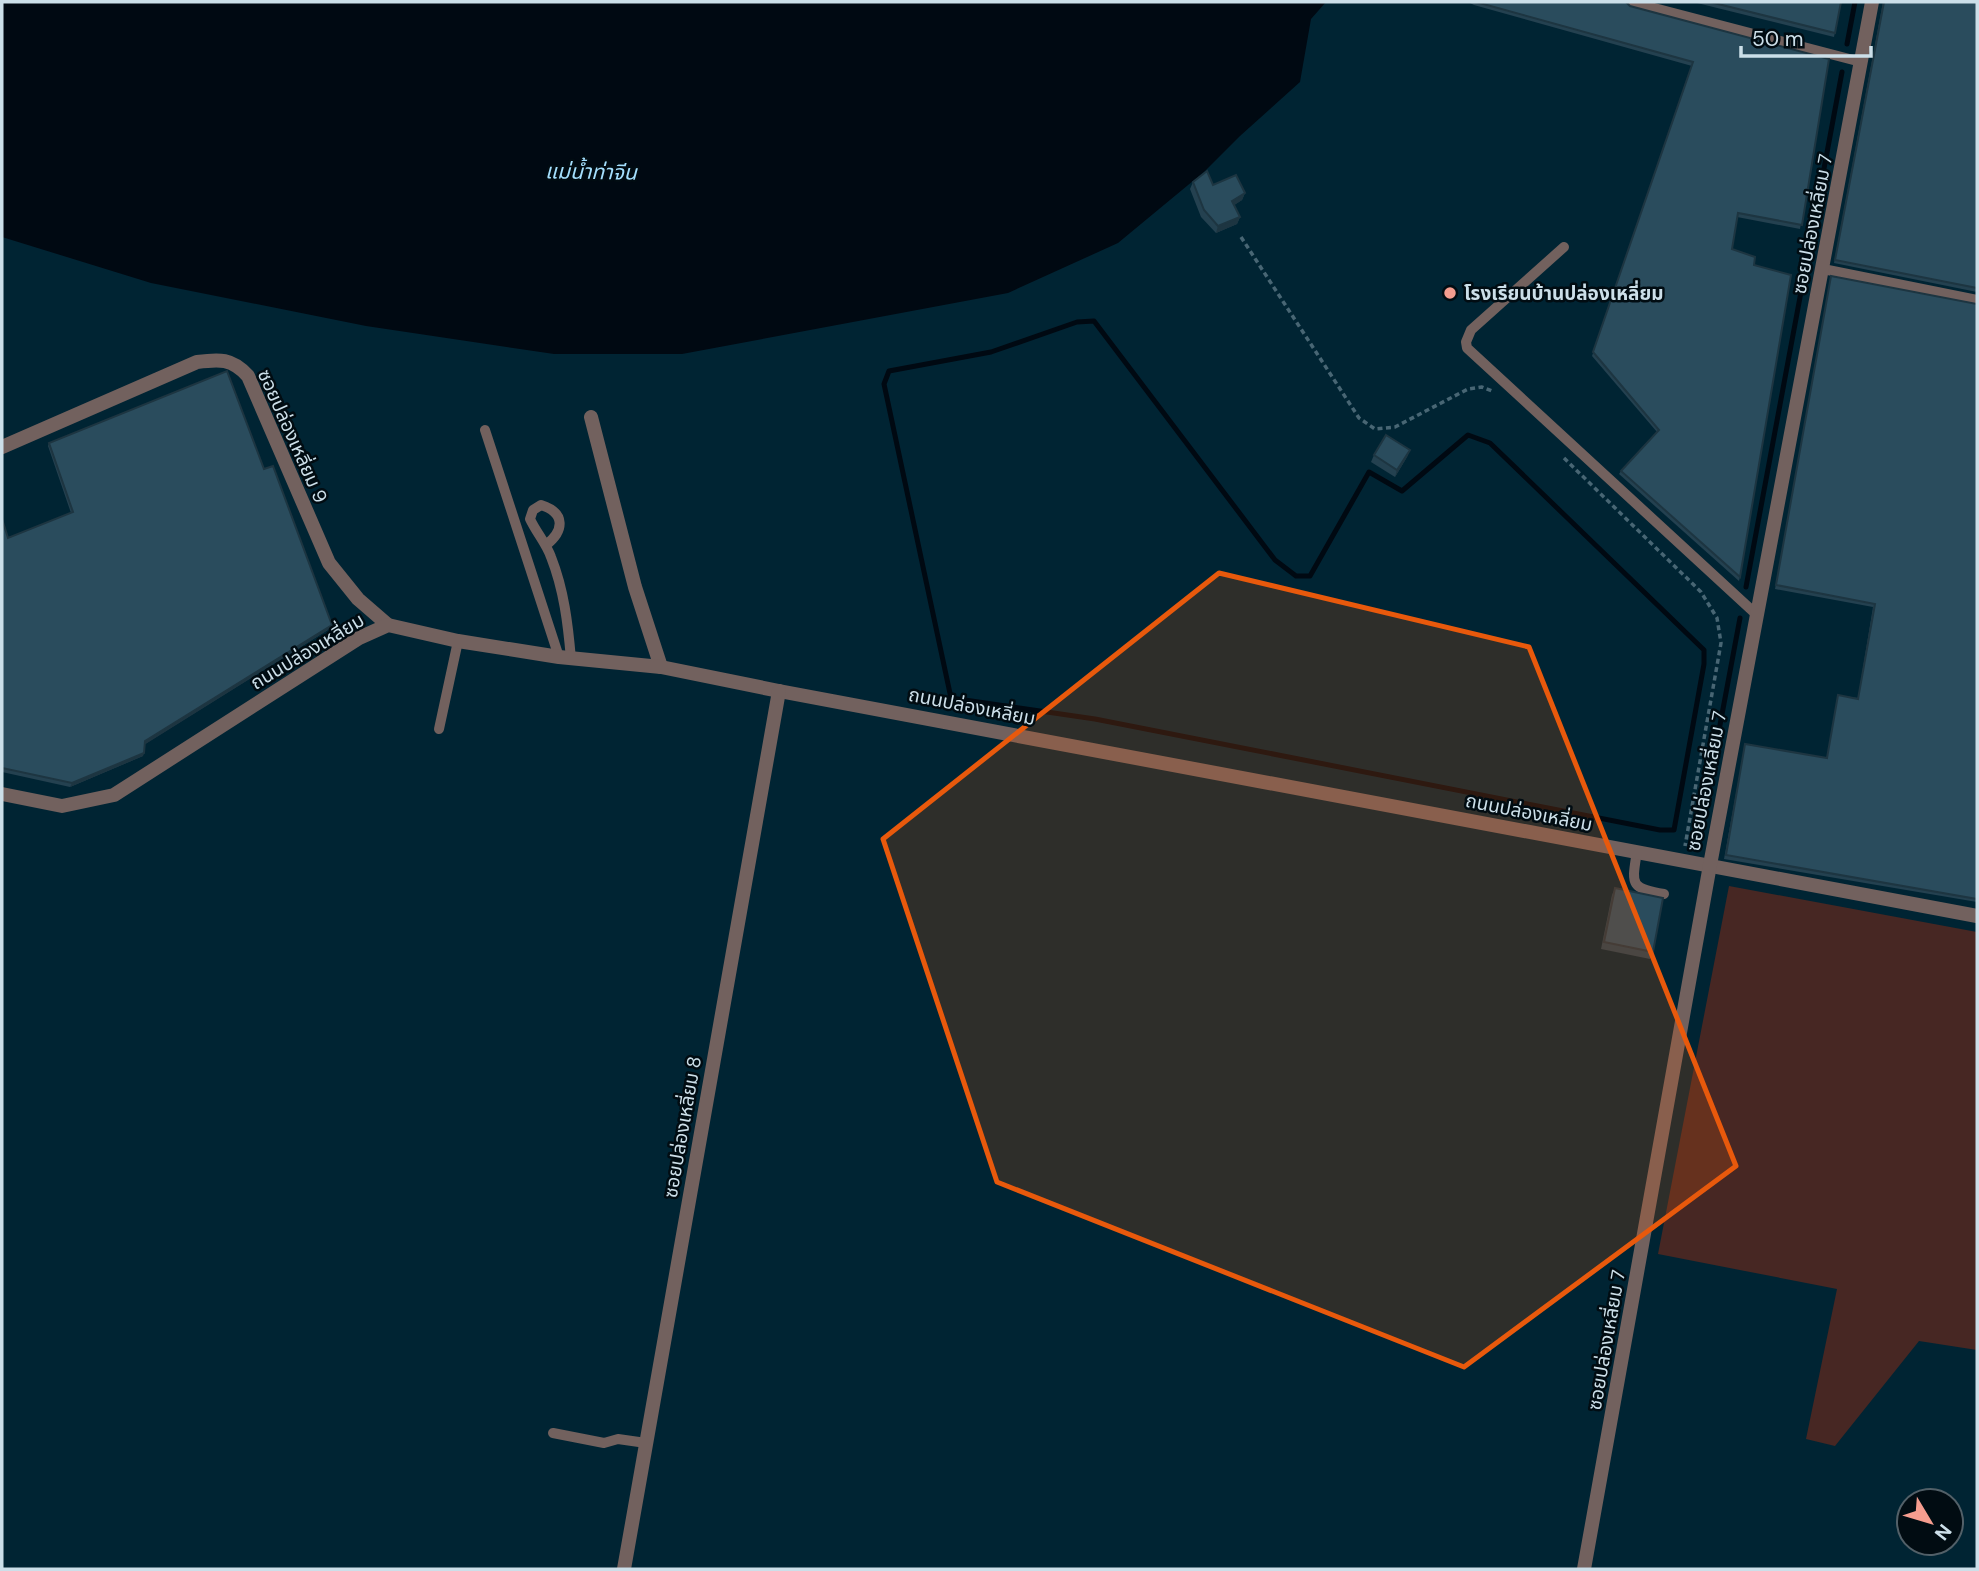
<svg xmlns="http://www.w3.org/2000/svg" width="1979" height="1571" font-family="'DM Sans','Noto Sans Thai',sans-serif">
  <rect width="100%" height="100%" fill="#002433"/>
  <!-- green -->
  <path fill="#472723" d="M1729,886L1977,932V1350L1919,1341L1835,1446L1806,1439L1837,1289L1658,1254Z"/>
  <!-- water -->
  <path fill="#000912" d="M2,2H1326L1311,19L1300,82L1240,136L1205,171L1118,243L1008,293L682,354H554L366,326L151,283L2,237Z"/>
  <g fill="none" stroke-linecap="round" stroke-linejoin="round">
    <!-- stream -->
    <g stroke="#000912" stroke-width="5">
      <path d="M1847,44L1855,2"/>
      <path d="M1094,321L1275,560L1296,576H1310L1369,472L1402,491L1468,435L1490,443L1704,650V664L1674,830H1660L1095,719L951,698L884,384L889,371L991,352L1077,322Z"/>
      <path d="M1746,587L1842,72"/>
      <path d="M1697,848L1740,618"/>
    </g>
    <!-- path -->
    <g stroke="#486674" stroke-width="3.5" stroke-dasharray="5 3.5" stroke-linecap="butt">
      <path d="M1241,237L1359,418L1375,429L1395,427L1468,389L1482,387L1492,391"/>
      <path d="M1564,458L1701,592L1717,618L1721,643L1685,846"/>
    </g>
    <!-- lane -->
    <g stroke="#72615e" stroke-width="10">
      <path d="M1631,2L1861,62"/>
      <path d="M1564,247L1471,330L1466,342L1467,348L1757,615"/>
      <path d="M1823,269L1977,300"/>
      <path d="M485,430L559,657"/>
      <path d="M546,545C564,531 566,513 541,505L533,510L530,519C536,532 546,543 551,557C564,590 568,624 571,659"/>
      <path d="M439,729L458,641"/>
      <path d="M1637,851C1632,884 1629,888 1664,894"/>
      <path d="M553,1433L604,1443L618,1439L646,1443"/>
    </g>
    <!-- street -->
    <g stroke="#72615e" stroke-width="14">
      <path d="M591,417L635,587L661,667"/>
      <path d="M2,447L197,362C219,359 232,358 248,376L329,563L358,599L388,625"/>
      <path d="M2,794L62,806L114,795L359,638L388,625L458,641L559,657L661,667L779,691L1977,916"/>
      <path d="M624,1569L779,691"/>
      <path d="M1584,1569L1710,865L1872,2"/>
    </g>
  </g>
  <!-- wall -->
  <g fill="#244150">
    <path d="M1468,2H1626L1630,6L1829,59L1800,229L1737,217L1732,249L1754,265L1740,577L1739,581L1619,474L1621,471L1657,432L1592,356L1692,66L1474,5Z"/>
    <path d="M1693,2H1841L1834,37Z"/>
    <path d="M1883,2H1977V292L1834,263Z"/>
    <path d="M1193,182L1213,185L1245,193L1242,200L1234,205L1240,217L1237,224L1216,233L1201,217L1190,189Z"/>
    <path d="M1831,276L1977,304V902L1724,859L1745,744L1827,758L1838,695L1858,698L1873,607L1775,589Z"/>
    <path d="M49,443L264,469L332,625L331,628L145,744L143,756L70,787L2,772V519L8,538L71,513L48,446Z"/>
    <path d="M1410,450L1407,457L1395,477L1371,462L1374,455Z"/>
    <path d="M1615,888L1653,952L1650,959L1601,949L1612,895Z"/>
  </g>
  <!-- shaded-wall -->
  <g fill="#1d3541">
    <path d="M1245,193L1242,200L1230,208L1232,201Z"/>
    <path d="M1240,217L1237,224L1216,233L1218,226Z"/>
    <path d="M1410,450L1407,457L1395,477L1397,470Z"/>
    <path d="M332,625L331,628L144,745L145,741Z"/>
    <path d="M144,753L143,756L70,787L72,783Z"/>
  </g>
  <!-- building -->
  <g fill="#2a4c5d" stroke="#1d3541" stroke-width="2">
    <path d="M1476,2H1626L1630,6L1829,59L1802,225L1738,213L1732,249L1755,257L1754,265L1791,275L1740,577L1621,471L1659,430L1593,352L1693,62Z"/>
    <path d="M1710,2H1841L1835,33Z"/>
    <path d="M1884,2H1977V288L1835,260Z"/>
    <path d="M1207,171L1213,185L1236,175L1245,193L1232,201L1240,217L1218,226L1204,210L1193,182Z"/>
    <path d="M1831,276L1977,304V899L1726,855L1745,744L1827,758L1838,695L1858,699L1875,604L1776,585Z"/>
    <path d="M227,371L264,469L273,466L332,625L145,741L144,753L72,783L2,768V519L8,538L73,512L49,443Z"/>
    <path d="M1386,435L1410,450L1397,470L1374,455Z"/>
    <path d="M1615,888L1663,898L1653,952L1604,942Z"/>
  </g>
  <!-- marked area -->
  <path fill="#e8590c" fill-opacity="0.2" stroke="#e8590c" stroke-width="5" stroke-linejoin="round" d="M1219,573L1529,647L1736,1166L1464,1367L997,1182L883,839Z"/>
  <!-- markers -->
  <circle fill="#f59d8f" stroke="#010c12" stroke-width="2.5" cx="1450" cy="293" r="7"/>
  <g text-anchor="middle" stroke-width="5" stroke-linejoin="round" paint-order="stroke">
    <!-- street labels -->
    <g font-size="19" fill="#ccdfe9" stroke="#010c12">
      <text transform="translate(1812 224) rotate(-79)" y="7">ซอยปล่องเหลี่ยม 7</text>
      <text transform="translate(293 436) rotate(66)" y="7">ซอยปล่องเหลี่ยม 9</text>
      <text transform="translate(307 651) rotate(-31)" y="7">ถนนปล่องเหลี่ยม</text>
      <text transform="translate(972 706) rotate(11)" y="7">ถนนปล่องเหลี่ยม</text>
      <text transform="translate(1706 781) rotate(-79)" y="7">ซอยปล่องเหลี่ยม 7</text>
      <text transform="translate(1529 812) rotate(11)" y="7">ถนนปล่องเหลี่ยม</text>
      <text transform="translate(682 1127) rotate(-80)" y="7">ซอยปล่องเหลี่ยม 8</text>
      <text transform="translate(1606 1340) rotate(-80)" y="7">ซอยปล่องเหลี่ยม 7</text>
    </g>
    <!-- poi labels -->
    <g font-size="19" font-weight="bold" fill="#ccdfe9" stroke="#010c12" text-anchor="start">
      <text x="1464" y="300">โรงเรียนบ้านปล่องเหลี่ยม</text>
    </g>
    <!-- water labels -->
    <g font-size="21" font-style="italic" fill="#a4dffd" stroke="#010c12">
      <text transform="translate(591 172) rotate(1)" y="7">แม่น้ำท่าจีน</text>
    </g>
  </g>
  <!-- border -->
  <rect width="1979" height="1571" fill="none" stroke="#ccdfe9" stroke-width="7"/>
  <!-- north arrow -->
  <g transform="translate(1930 1522) rotate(128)"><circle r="33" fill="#010c12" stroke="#526068" stroke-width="2"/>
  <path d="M0-5L12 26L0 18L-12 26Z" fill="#f59d8f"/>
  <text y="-10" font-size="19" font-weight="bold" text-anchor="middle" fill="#ccdfe9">N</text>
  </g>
  <!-- scale -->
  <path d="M1741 46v10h130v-10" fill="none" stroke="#ccdfe9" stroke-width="3.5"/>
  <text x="1752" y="46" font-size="21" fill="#ccdfe9" stroke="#010c12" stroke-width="5" paint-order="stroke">50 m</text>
</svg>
